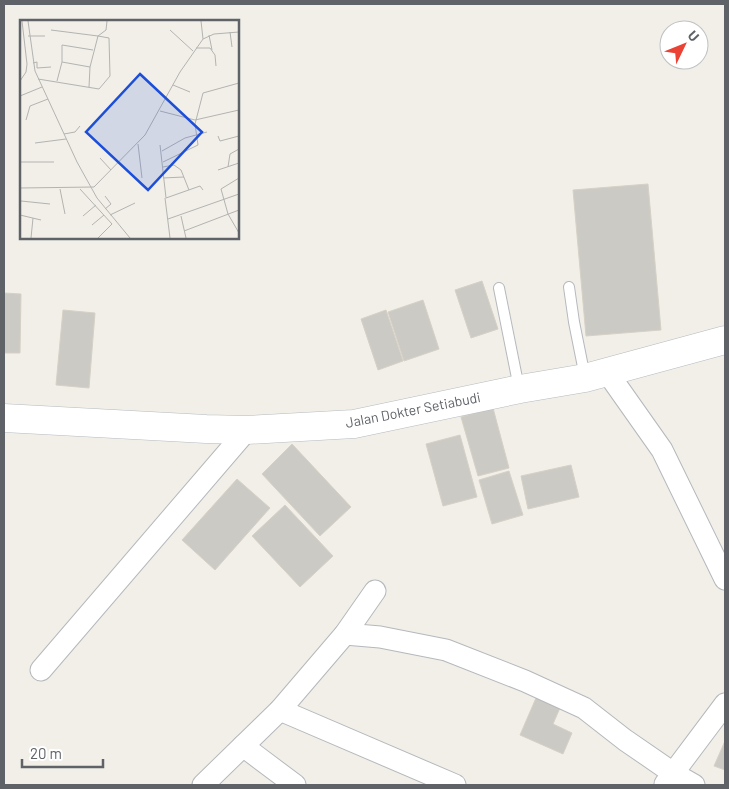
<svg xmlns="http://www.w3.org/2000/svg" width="729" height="789" font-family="Barlow,sans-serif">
  <rect width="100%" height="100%" fill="#f1efe8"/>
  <!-- building -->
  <g fill="#cccac5" stroke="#d6d1c6">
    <path d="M648,184L661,330L586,336L573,190Z"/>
    <path d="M482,281L498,329L471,338L455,290Z"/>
    <path d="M4,293L21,294L20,353H4Z"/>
    <path d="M423,300L439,349L404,361L388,312Z"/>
    <path d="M63,310L95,313L89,388L56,385Z"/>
    <path d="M386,310L403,361L378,370L361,319Z"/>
    <path d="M493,408L509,468L478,476L461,417Z"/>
    <path d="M460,435L477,497L443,506L426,444Z"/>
    <path d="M292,444L351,507L320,536L262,474Z"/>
    <path d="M571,465L579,497L528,509L521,476Z"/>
    <path d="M509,471L523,515L492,524L479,480Z"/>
    <path d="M237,479L270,508L215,570L182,540Z"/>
    <path d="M285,505L333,556L300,587L252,536Z"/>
    <path d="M539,691L563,701L553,724L572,733L563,754L520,735Z"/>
    <path d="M725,741V770L714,766Z"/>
  </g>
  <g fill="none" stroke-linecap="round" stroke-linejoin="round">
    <!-- lane casing -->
    <g stroke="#b5b8bc" stroke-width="12">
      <g id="lane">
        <path d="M569,287L574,322L585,377"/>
        <path d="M499,288L519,388"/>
      </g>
    </g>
    <!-- street casing -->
    <g stroke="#b5b8bc" stroke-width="23">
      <g id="street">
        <path d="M607,372L662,450L725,579"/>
        <path d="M345,634L380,637L446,650L525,681L584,708L625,740L673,773L694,785"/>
        <path d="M41,670L247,430"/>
        <path d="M280,710L455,785"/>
        <path d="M243,746L295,785"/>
        <path d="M665,784L725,704"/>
        <path d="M203,785L280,710L345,634L375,591"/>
      </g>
    </g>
    <!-- secondary casing -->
    <g stroke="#b6babf" stroke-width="29">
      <path id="secondary" d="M4,418L206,429L247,430L354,424L520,389L585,378L725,340"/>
    </g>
    <!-- lane -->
    <use href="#lane" stroke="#fff" stroke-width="10"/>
    <!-- street -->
    <use href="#street" stroke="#fff" stroke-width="21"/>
    <!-- secondary -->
    <use href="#secondary" stroke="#fff" stroke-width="28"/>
  </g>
  <g text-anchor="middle" stroke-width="4" stroke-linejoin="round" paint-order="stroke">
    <!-- street labels -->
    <g font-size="14" fill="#5f6368" stroke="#fff">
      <text transform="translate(413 410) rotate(-11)" y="5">Jalan Dokter Setiabudi</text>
    </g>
  </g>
  <!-- overview -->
  <g transform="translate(20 20)">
    <rect width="219" height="219" fill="#f1efe8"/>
    <path fill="none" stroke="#b3b3b1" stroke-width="1" d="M8,1L15,51L57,142L77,178L110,218M181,1L183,19M31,10L78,16L70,47L69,67M150,10L173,31M210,12L212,27M189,15L192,30M8,16H25M78,16L86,10L87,1M176,28H190L195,35L196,46M42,42V25L73,30M13,43L17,42V48L31,47M18,59L79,69L90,56L89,18L78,16M0,61L6,52L7,44L2,1M37,61L42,42L70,47M153,65L170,72M0,76L22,67M140,91L175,100M6,100L10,86L28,79M175,100L219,90M44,114L55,112L60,106M198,116L200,121L219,116M15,123L46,119M118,124L122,158M140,125L146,178L180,166L183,170M142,131L165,118L187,112M80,138L91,150M0,142H34M143,142L178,125L175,104L183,73L219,63M143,147L154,145L161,150L169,170M208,147L210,134L219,129M198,150L219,143M143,158L164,157M219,158L201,169L208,194L219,213M0,168L74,167L125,115L160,52L183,19L194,14L219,12M40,169L45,194M60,169L92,204L78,218M85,176L91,184L85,189M145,178L150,218M1,181L30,184M0,195L21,200M90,195L115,183M63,196L76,185M161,196L166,218M148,199L219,174M72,205L84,195M164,211L219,190M11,218L13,198"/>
    <path fill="#1d4ed8" fill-opacity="0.15" stroke="#1d4ed8" stroke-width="2.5" d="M120,54L182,112L128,170L66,112Z"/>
    <rect width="219" height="219" fill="none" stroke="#5f6368" stroke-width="2.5"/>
  </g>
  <!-- border -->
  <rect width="729" height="789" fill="none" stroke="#5f6368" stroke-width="10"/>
  <!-- north arrow -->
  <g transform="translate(684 45) rotate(47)"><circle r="24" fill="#ffffff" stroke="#bfc1c3"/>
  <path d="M0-4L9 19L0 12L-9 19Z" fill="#ea4335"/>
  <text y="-8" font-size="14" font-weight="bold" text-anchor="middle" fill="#5f6368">U</text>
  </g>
  <!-- scale -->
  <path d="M22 759v8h81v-8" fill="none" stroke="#5f6368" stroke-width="2.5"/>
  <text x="30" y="759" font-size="15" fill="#5f6368" stroke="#ffffff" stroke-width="4" paint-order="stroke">20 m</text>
</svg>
